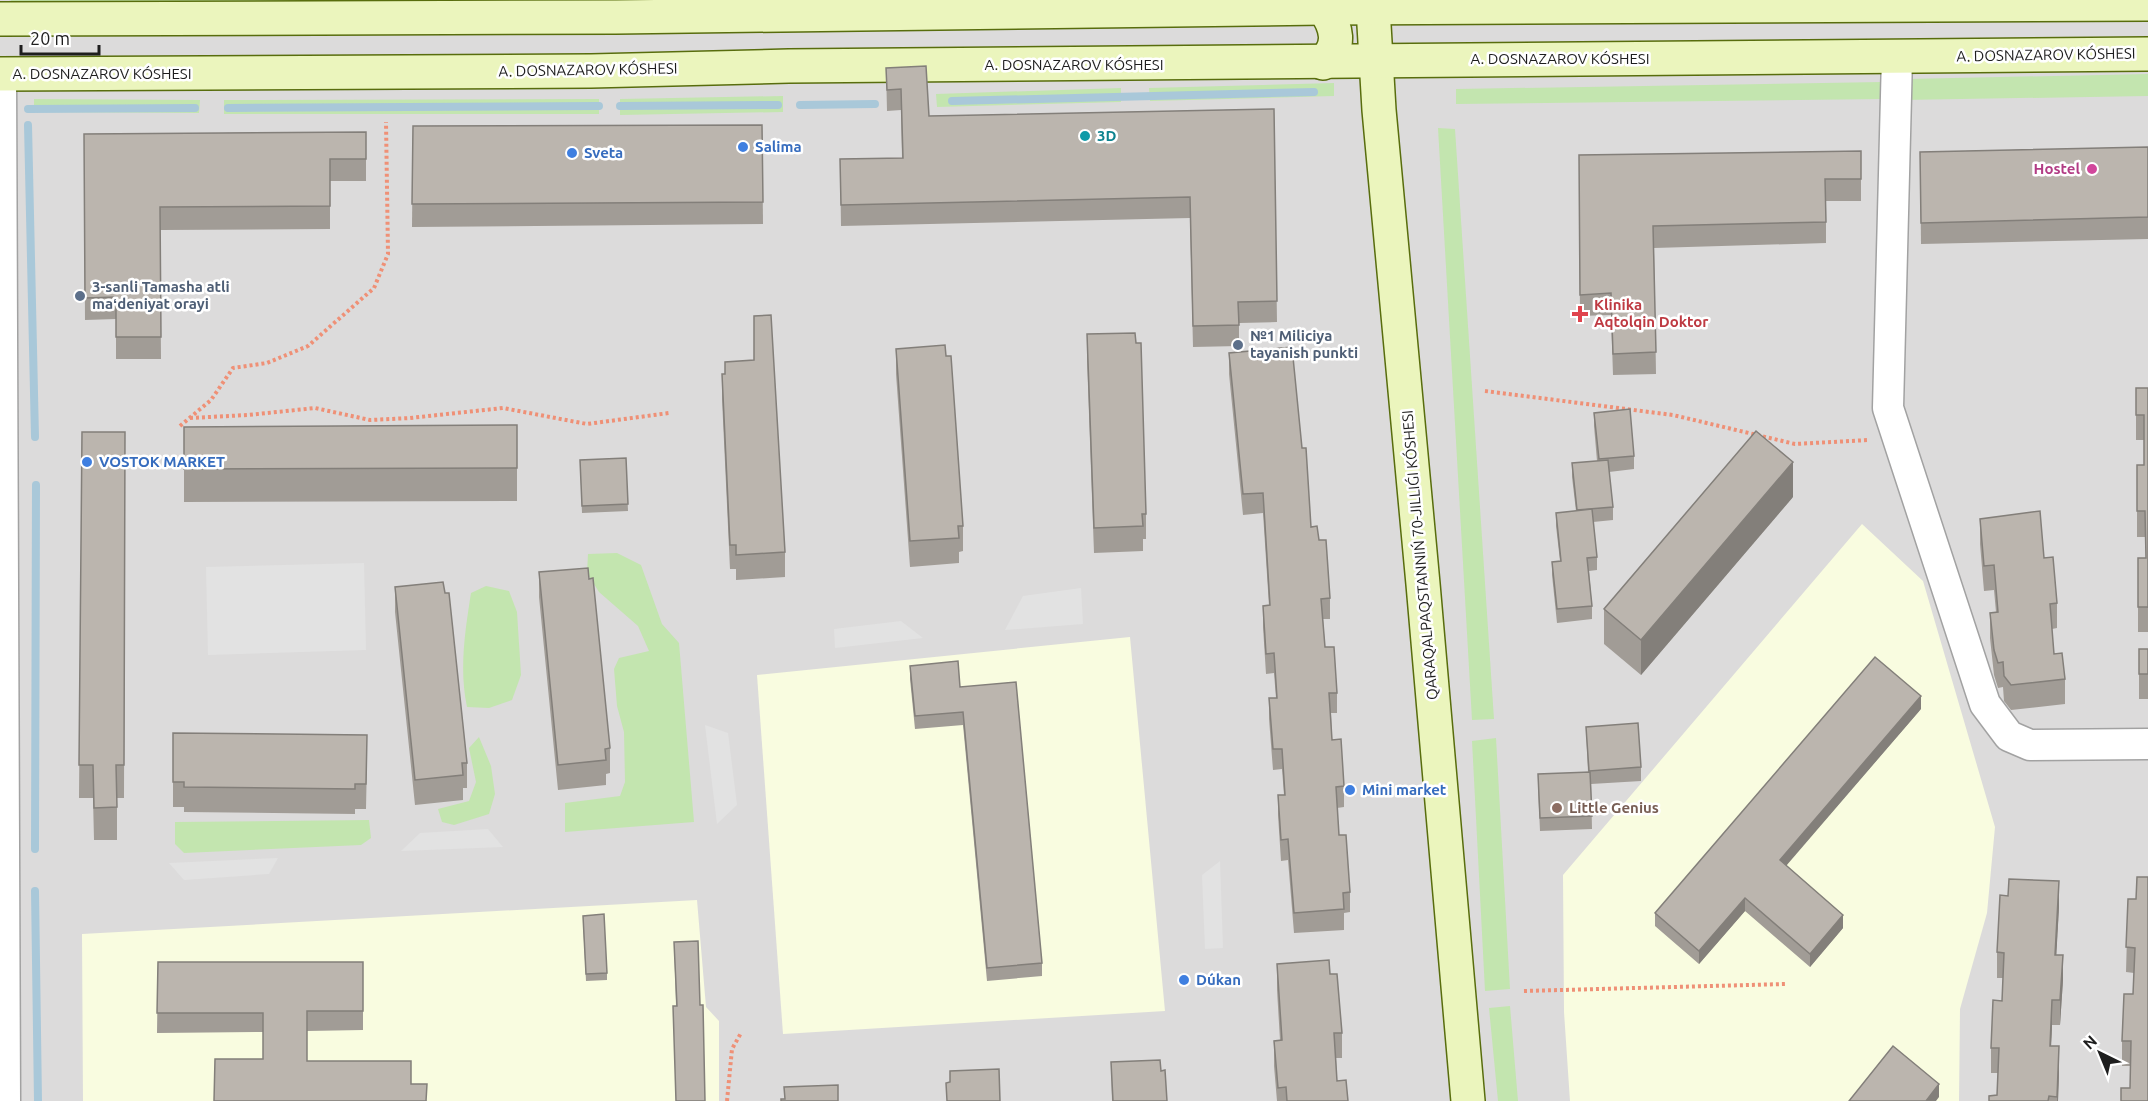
<svg xmlns="http://www.w3.org/2000/svg" width="2148" height="1101" font-family="Ubuntu,sans-serif">
  <rect width="100%" height="100%" fill="#eeece5"/>
  <!-- residential -->
  <rect fill="#dcdbdb" x="0" y="0" width="2148" height="1101"/>
  <!-- education -->
  <g fill="#f9fce0">
    <path d="M1862,524L1923,581L1995,827L1987,913L1960,1009L1959,1101H1570L1564,1012L1563,875Z"/>
    <path d="M1130,637L1165,1011L783,1034L757,675Z"/>
    <path d="M697,900L706,1007L719,1021V1101H83L82,934Z"/>
  </g>
  <!-- grass -->
  <g fill="#c3e5af">
    <path d="M10,0H348L340,2L16,4Z"/>
    <path d="M2148,74V96L1902,100L1907,79Z"/>
    <path d="M1882,82L1883,99L1456,104V89Z"/>
    <path d="M1334,83V96L1150,101L1149,88Z"/>
    <path d="M1121,88V102L937,107L936,94Z"/>
    <path d="M783,96V112L620,115V99Z"/>
    <path d="M34,99L200,100L199,113L34,112Z"/>
    <path d="M599,99V114H224V100Z"/>
    <path d="M1438,128L1455,129L1494,719L1472,720Z"/>
    <path d="M617,553L641,565L662,624L679,643L694,822L565,832V803L620,796L625,782L624,732L617,706L614,669L619,658L649,651L638,626L599,592L587,573L588,554Z"/>
    <path d="M486,586L509,591L517,612L521,675L512,700L489,708L467,707C459,669 465,631 471,593Z"/>
    <path d="M479,737L491,766L495,794L489,814L454,825L442,822L438,809L469,801L476,782L469,748Z"/>
    <path d="M1496,738L1510,989L1485,991L1472,741Z"/>
    <path d="M369,820L371,838L361,845L184,853L175,844V822Z"/>
    <path d="M1510,1006L1518,1101H1498L1489,1008Z"/>
  </g>
  <!-- parking -->
  <g fill="#e2e2e2">
    <path d="M364,563L366,650L208,655L206,567Z"/>
    <path d="M1081,588L1083,624L1005,630L1023,596Z"/>
    <path d="M901,621L923,638L835,648L834,629Z"/>
    <path d="M705,725L728,733L737,805L717,824Z"/>
    <path d="M488,829L503,847L401,851L420,833Z"/>
    <path d="M278,858L269,874L184,880L169,863Z"/>
    <path d="M1220,861L1223,948L1205,949L1202,875Z"/>
  </g>
  <g fill="none" stroke-linecap="round" stroke-linejoin="round">
    <!-- stream -->
    <g stroke="#a9c8d9" stroke-width="8">
      <path d="M952,101L1314,92"/>
      <path d="M800,105L875,104"/>
      <path d="M620,106L778,105"/>
      <path d="M228,108L599,106"/>
      <path d="M28,109L195,108"/>
      <path d="M28,125L35,437"/>
      <path d="M35,849L36,485"/>
      <path d="M35,891L38,1101"/>
    </g>
    <!-- street casing -->
    <g stroke="#a2a2a2" stroke-width="33">
      <g id="street">
        <path d="M1897,57L1888,408L1985,704L2009,736L2030,745L2148,744"/>
        <path d="M1,74L5,1101"/>
      </g>
    </g>
    <!-- secondary casing -->
    <g stroke="#586d0d" stroke-width="36">
      <g id="secondary">
        <path d="M1373,8L1379,110L1423,584L1468,1101"/>
        <path d="M0,19L616,17L1324,8L2148,4"/>
        <path d="M1323,63C1342,45 1337,28 1324,8"/>
        <path d="M0,74L591,71L789,66L2148,54"/>
      </g>
    </g>
    <!-- path -->
    <g stroke="#ef9076" stroke-width="4" stroke-dasharray="3 3" stroke-linecap="butt">
      <path d="M1485,391L1673,415L1795,444L1869,440"/>
      <path d="M190,418L248,415L315,408L370,420L410,418L503,408L587,424L669,413"/>
      <path d="M180,426L211,400L233,368L267,363L308,346L374,288L388,254L386,122"/>
      <path d="M1524,991L1786,984"/>
      <path d="M727,1101L732,1049L741,1033"/>
    </g>
    <!-- street -->
    <use href="#street" stroke="#fff" stroke-width="30"/>
    <!-- secondary -->
    <use href="#secondary" stroke="#ebf5bd" stroke-width="33"/>
  </g>
  <!-- wall -->
  <g fill="#a19c96">
    <path d="M886,68L929,116L1274,109L1277,322L1239,323V346L1193,347L1190,218L841,226L840,159L902,158L901,110L887,111Z"/>
    <path d="M762,125L763,224L412,227L413,126Z"/>
    <path d="M366,132V181H330V229L160,230L161,359H116V319L85,320L84,134Z"/>
    <path d="M2148,147V239L1921,244L1920,152Z"/>
    <path d="M1861,151V201H1826V243L1654,248L1656,374L1613,375L1611,315L1580,316L1579,155Z"/>
    <path d="M1087,334L1146,514V539H1143V551L1094,553L1087,359Z"/>
    <path d="M896,349L963,526V551L959,552V563L910,567L896,374Z"/>
    <path d="M1229,353L1302,448L1311,527L1319,540L1330,598V619H1323L1325,647L1337,693V713H1331L1332,740L1344,786V807L1337,808L1339,835L1350,892V912L1344,913V930L1294,933L1288,860L1281,861L1278,815V795H1284L1282,769L1273,770L1269,719V698H1276L1274,673L1266,674L1263,627V606H1269L1263,513L1243,515L1229,374Z"/>
    <path d="M725,362L785,552V577L736,580V569H730L722,399V374H725Z"/>
    <path d="M2136,388H2148V632H2138V558H2146L2145,537H2137V465H2144V440H2136Z"/>
    <path d="M1594,413L1634,456V469L1609,472L1613,507V520L1593,522L1597,557V570L1589,571L1592,606V619L1557,623L1552,575V562L1560,561L1556,526V513L1576,511L1572,477V463L1597,461L1594,426Z"/>
    <path d="M517,425V501L184,502V427Z"/>
    <path d="M82,432H125L124,798H117V840H94L93,798H79Z"/>
    <path d="M626,458L628,511L582,513L580,460Z"/>
    <path d="M1793,497L1641,675L1604,644V609Z"/>
    <path d="M1980,519L2044,558L2057,603V628L2052,629L2054,654L2065,679V704L2011,710L2004,701L2003,687L1998,688L1994,675L1990,638V613L1996,612L1994,590L1984,591L1980,544Z"/>
    <path d="M539,572L589,579L610,748V773L606,774V785L558,790L539,597Z"/>
    <path d="M395,587L467,763V788H463V800L415,805L395,612Z"/>
    <rect x="2139" y="649" width="9" height="50"/>
    <path d="M910,666L960,687L1042,963V976L987,981L963,725L915,729L910,679Z"/>
    <path d="M1921,709L1786,865L1843,928L1810,967L1745,911L1699,964L1655,926V913Z"/>
    <path d="M1586,727L1641,767V781L1591,784L1592,829L1540,831L1538,787L1588,772Z"/>
    <path d="M173,733L367,760L366,809H355V814L184,812V807H173Z"/>
    <path d="M2137,877H2148V1101H2121V1088H2130V1066H2122V1041L2124,994H2133L2134,973L2126,972L2128,899H2136Z"/>
    <path d="M2059,907L2056,955L2063,980L2060,1025H2052L2051,1046L2059,1071L2058,1101H1989L1997,1095L1998,1073H1991V1048L2002,1001L2003,978H1997V952Z"/>
    <path d="M583,922L607,973V980L586,981Z"/>
    <path d="M674,942L700,1005L676,1006Z"/>
    <path d="M158,962H363V1030L307,1031V1061L411,1084L427,1101L263,1059V1032L157,1033Z"/>
    <path d="M1277,964L1330,974L1342,1033V1058H1336L1337,1081L1348,1101H1277L1274,1066V1041L1280,1040L1277,990Z"/>
    <path d="M1111,1062L1161,1071L1167,1101H1112Z"/>
  </g>
  <!-- shaded-wall -->
  <g fill="#837f7a">
    <path d="M1793,462V497L1641,675V640Z"/>
    <path d="M1921,696V709L1780,873V860Z"/>
    <path d="M2059,881V907L2055,980V955Z"/>
    <path d="M1745,898V911L1699,964V951Z"/>
    <path d="M1843,915V928L1810,967V954Z"/>
    <path d="M2063,955V980L2060,1025V1000Z"/>
    <path d="M2052,1000V1025L2050,1071V1046Z"/>
    <path d="M2059,1046V1071L2058,1101H2057Z"/>
    <path d="M1939,1084V1097L1936,1101H1926Z"/>
  </g>
  <!-- building -->
  <g fill="#bbb5ae" stroke="#837f7a" stroke-width="1.5">
    <path d="M926,66L929,116L1274,109L1277,301L1238,302L1239,325L1193,326L1190,197L841,205L840,159L903,158L901,89L887,90L886,68Z"/>
    <path d="M762,125L763,202L412,204L413,126Z"/>
    <path d="M366,132V159H330V206L160,207L161,337H116V297L85,298L84,134Z"/>
    <path d="M2148,147V217L1921,223L1920,152Z"/>
    <path d="M1861,151V179H1825L1826,222L1653,226L1656,352L1613,354L1611,293L1580,295L1579,155Z"/>
    <path d="M771,315L785,552L736,555V545H730L722,374H725V362L754,360V316Z"/>
    <path d="M1135,333L1136,343H1141L1146,514H1142L1143,526L1094,528L1087,334Z"/>
    <path d="M945,345L946,356H951L963,526H958L959,538L910,541L896,349Z"/>
    <path d="M1292,347L1302,448H1306L1311,527L1317,526L1319,540H1326L1330,598L1321,599L1325,647H1334L1337,693H1329L1332,740L1341,739L1344,786L1336,787L1339,835H1346L1350,892L1343,893L1344,909L1294,913L1288,839L1281,840L1278,795H1285L1282,749H1273L1269,698H1277L1274,653L1266,654L1263,606L1270,605L1263,493L1243,494L1229,353Z"/>
    <path d="M2136,388H2148V608V607H2138V558H2146L2145,511H2137V465H2144V415H2136Z"/>
    <path d="M1630,409L1634,456L1599,459L1594,413Z"/>
    <path d="M517,425V468L184,469V427Z"/>
    <path d="M1756,431L1793,462L1641,640L1604,609Z"/>
    <path d="M82,432H125L124,765H116L117,807L94,808L93,765H79Z"/>
    <path d="M626,458L628,504L582,506L580,460Z"/>
    <path d="M1608,460L1613,507L1577,510L1572,463Z"/>
    <path d="M1592,509L1597,557L1587,558L1592,606L1557,609L1552,562L1561,561L1556,513Z"/>
    <path d="M2040,511L2044,558L2053,557L2057,603L2050,604L2054,654L2062,653L2065,679L2011,685L2004,676L2003,662L1998,663L1994,650L1990,613L1998,612L1994,565L1984,566L1980,519Z"/>
    <path d="M588,568L589,579L593,578L610,748L605,749L606,760L558,765L539,572Z"/>
    <path d="M443,582L445,593H449L467,763H462L463,775L415,780L395,587Z"/>
    <rect x="2139" y="649" width="9" height="25"/>
    <path d="M1875,657L1921,696L1780,860L1843,915L1810,954L1745,898L1699,951L1655,913Z"/>
    <path d="M958,661L960,687L1016,682L1042,963L987,968L963,712L915,716L910,666Z"/>
    <path d="M1638,723L1641,767L1589,771L1586,727Z"/>
    <path d="M173,733L367,735L366,784H355V789L184,787V782H173Z"/>
    <path d="M1590,772L1592,816L1540,818L1538,774Z"/>
    <path d="M2137,877H2148V1101H2121V1088H2130L2131,1041H2122L2124,994H2133L2135,948L2126,947L2128,899H2136Z"/>
    <path d="M2009,879L2059,881L2055,955H2063L2060,1000H2052L2050,1046H2059L2057,1097L2049,1096L2048,1101H1989V1096L1997,1095L1999,1048H1991L1993,1000L2002,1001L2004,953L1997,952L2000,895L2008,896Z"/>
    <path d="M604,914L607,973L586,974L583,916Z"/>
    <path d="M698,941L700,1005H703L705,1101H676L673,1006H677L674,942Z"/>
    <path d="M1329,960L1330,974H1337L1342,1033H1334L1337,1081L1346,1080L1348,1101H1287L1286,1087L1278,1088L1274,1041L1282,1040L1277,964Z"/>
    <path d="M158,962H363V1011H307V1061H411V1084H427L426,1101H214L215,1059H263V1013H157Z"/>
    <path d="M1893,1046L1939,1084L1926,1101H1849Z"/>
    <path d="M1160,1060L1161,1071L1165,1070L1167,1101H1113L1111,1062Z"/>
    <path d="M999,1069L1000,1101H947L946,1083L950,1082V1071Z"/>
    <path d="M838,1085V1101H781V1099H785L784,1087Z"/>
  </g>
  <!-- markers -->
  <circle fill="#0f9aa8" stroke="#fff" stroke-width="2" cx="1085" cy="136" r="6"/>
  <g fill="#3f7fe0" stroke="#fff" stroke-width="2">
    <circle cx="743" cy="147" r="6"/>
    <circle cx="572" cy="153" r="6"/>
    <circle cx="87" cy="462" r="6"/>
    <circle cx="1350" cy="790" r="6"/>
    <circle cx="1184" cy="980" r="6"/>
  </g>
  <circle fill="#d1479c" stroke="#fff" stroke-width="2" cx="2092" cy="169" r="6"/>
  <g fill="#5c6f8a" stroke="#fff" stroke-width="2">
    <circle cx="80" cy="296" r="6"/>
    <circle cx="1238" cy="345" r="6"/>
  </g>
  <path fill="#e0444e" stroke="#fff" stroke-width="2" d="M1577 305h6v6h6v6h-6v6h-6v-6h-6v-6h6z"/>
  <circle fill="#8d6e63" stroke="#fff" stroke-width="2" cx="1557" cy="808" r="6"/>
  <g text-anchor="middle" stroke-width="5" stroke-linejoin="round" paint-order="stroke">
    <!-- street labels -->
    <g font-size="15" fill="#1e1e1e" stroke="#fff">
      <text transform="translate(2046 55) rotate(-1)" y="5">A. DOSNAZAROV KÓSHESI</text>
      <text x="1560" y="64">A. DOSNAZAROV KÓSHESI</text>
      <text x="1074" y="70">A. DOSNAZAROV KÓSHESI</text>
      <text transform="translate(588 70) rotate(-1)" y="5">A. DOSNAZAROV KÓSHESI</text>
      <text x="102" y="79">A. DOSNAZAROV KÓSHESI</text>
      <text transform="translate(1420 555) rotate(-95)" y="5">QARAQALPAQSTANNIŃ 70-JILLIǴI KÓSHESI</text>
    </g>
    <!-- culture labels -->
    <g font-size="15" font-weight="bold" fill="#0d838f" stroke="#fff" text-anchor="start">
      <text x="1097" y="141">3D</text>
    </g>
    <!-- shop labels -->
    <g font-size="15" font-weight="bold" fill="#366cbe" stroke="#fff" text-anchor="start">
      <text x="755" y="152">Salima</text>
      <text x="584" y="158">Sveta</text>
      <text x="99" y="467">VOSTOK MARKET</text>
      <text x="1362" y="795">Mini market</text>
      <text x="1196" y="985">Dúkan</text>
    </g>
    <!-- hotel labels -->
    <g font-size="15" font-weight="bold" fill="#b23c85" stroke="#fff" text-anchor="end">
      <text x="2080" y="174">Hostel</text>
    </g>
    <!-- service labels -->
    <g font-size="15" font-weight="bold" fill="#4e5e75" stroke="#fff" text-anchor="start">
      <text x="92" y="292">3-sanli Tamasha atli<tspan x="92" dy="17">maʻdeniyat orayi</tspan></text>
      <text x="1250" y="341">№1 Miliciya<tspan x="1250" dy="17">tayanish punkti</tspan></text>
    </g>
    <!-- health labels -->
    <g font-size="15" font-weight="bold" fill="#be3a42" stroke="#fff" text-anchor="start">
      <text x="1594" y="310">Klinika<tspan x="1594" dy="17">Aqtolqin Doktor</tspan></text>
    </g>
    <!-- education labels -->
    <g font-size="15" font-weight="bold" fill="#785e54" stroke="#fff" text-anchor="start">
      <text x="1569" y="813">Little Genius</text>
    </g>
  </g>
  <!-- north arrow -->
  <g transform="translate(2100 1053) rotate(317)" stroke="#ffffff" stroke-width="4.5" paint-order="stroke">
  <path d="M0-4.5L10 22L0 15L-10 22Z" fill="#1e1e1e"/>
  <text y="-9" font-size="16" font-weight="bold" text-anchor="middle" fill="#1e1e1e">N</text>
  </g>
  <!-- scale -->
  <path d="M21 45v9h78v-9" fill="none" stroke="#1e1e1e" stroke-width="3"/>
  <text x="30" y="45" font-size="18" fill="#1e1e1e" stroke="#ffffff" stroke-width="4.5" paint-order="stroke">20 m</text>
</svg>
